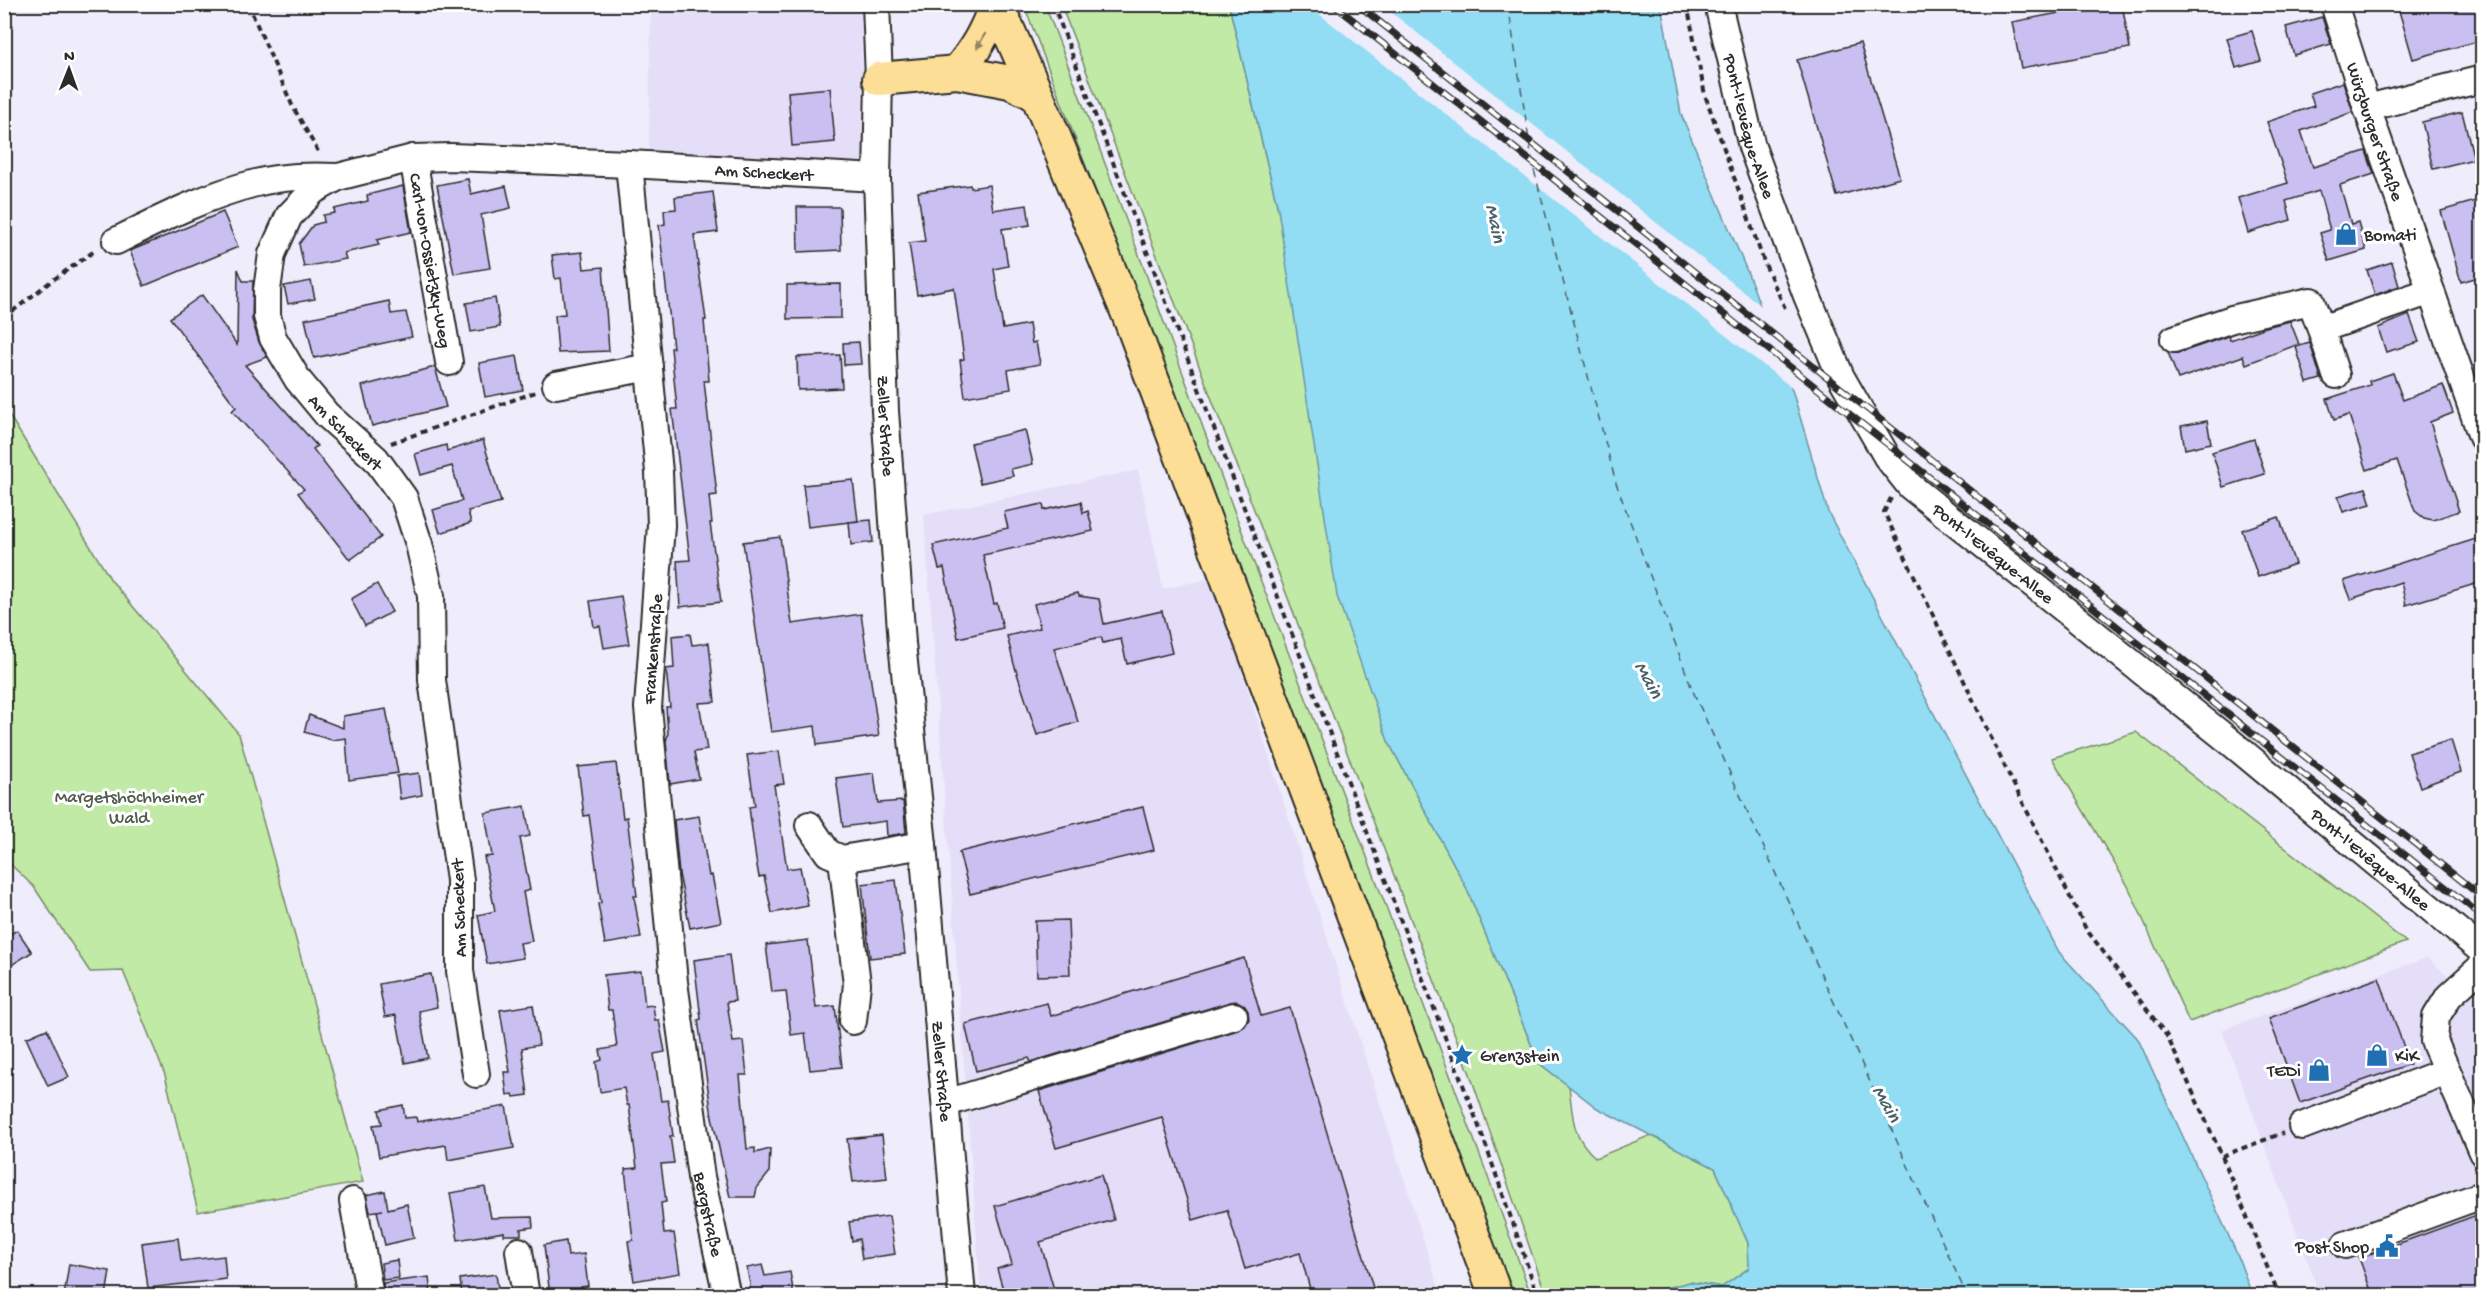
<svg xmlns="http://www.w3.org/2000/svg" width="2487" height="1300" font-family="'Gochi Hand',sans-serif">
  <rect width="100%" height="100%" fill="#efecfb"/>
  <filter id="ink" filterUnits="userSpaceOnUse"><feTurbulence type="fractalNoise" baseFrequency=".0167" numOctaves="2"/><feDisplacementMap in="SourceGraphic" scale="12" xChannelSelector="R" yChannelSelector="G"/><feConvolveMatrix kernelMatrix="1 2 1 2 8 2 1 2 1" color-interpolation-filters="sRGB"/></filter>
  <g filter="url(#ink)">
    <!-- built -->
    <g fill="#e4def8">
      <path d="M651,5H861L863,163L649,156Z"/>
      <path d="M1138,470L1163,589L1212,578L1441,1295H981L924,515Z"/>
      <path d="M2427,958L2482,1004V1295H2320L2222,1030Z"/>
    </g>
    <!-- green -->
    <g fill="#c0eaa6" stroke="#768a68" stroke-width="1.5">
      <path d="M1024,5H1045C1115,186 1180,369 1249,550C1344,798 1441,1045 1531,1295H1507L1142,312Z"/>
      <path d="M1061,5H1229L1278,209L1388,741L1466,887L1539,1063L1569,1086C1573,1117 1571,1136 1596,1158L1651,1135L1715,1168L1748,1243L1749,1268L1722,1287L1690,1282L1653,1291L1652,1295H1546L1470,1074Z"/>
      <path d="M4,407L111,580L239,734L363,1182L198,1212L165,1075L123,971L90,972L34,887L5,859Z"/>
      <path d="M2136,732L2406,942L2189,1022L2128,886L2052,758Z"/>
    </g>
    <!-- water -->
    <path fill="#92ddf3" stroke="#6996a3" stroke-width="1.5" d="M1229,5H1661L1681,114L1749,276L1793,393L1828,512L2059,952L2138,1039L2237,1254L2252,1295H1652L1653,1291L1690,1282L1722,1287L1749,1268L1748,1243L1715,1168L1597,1108L1539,1063L1466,887L1388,741L1337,596L1278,209Z"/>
    <!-- pier -->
    <path fill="#efecfb" d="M1308,5H1382L1764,308L1796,391Z"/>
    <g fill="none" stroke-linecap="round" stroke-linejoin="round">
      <!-- ferry -->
      <path stroke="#4a6067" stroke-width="1.5" stroke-dasharray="8 6" stroke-linecap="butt" d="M1508,4L1533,166L1616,483L1692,689L1967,1296"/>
    </g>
    <!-- building -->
    <g fill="#c9bff1" stroke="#2b2b2b" stroke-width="1.5">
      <path d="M2106,4H2122L2130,48L2021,68L2012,22Z"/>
      <path d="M2397,4H2475L2482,40L2413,59Z"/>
      <path d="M2322,17L2331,44L2294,55L2286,27Z"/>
      <path d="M2252,31L2261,61L2236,68L2227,38Z"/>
      <path d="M1860,43L1900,178L1837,196L1797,60Z"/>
      <path d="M2343,82L2353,112L2301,131L2313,167L2366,151L2374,174L2340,185L2351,224L2358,222L2366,250L2329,261L2320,233L2330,230L2319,191L2286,201L2291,220L2248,233L2238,198L2288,183L2267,122L2314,106L2310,93Z"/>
      <path d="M830,88L835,142L792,146L788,92Z"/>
      <path d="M2462,112L2474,159L2433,169L2422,122Z"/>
      <path d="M468,179L471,194L506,186L511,208L481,215L490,268L454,274L437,185Z"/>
      <path d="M970,185L971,188L989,185L993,210L1027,205L1030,225L1002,229L1008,266L994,269L1003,329L1029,324L1032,343L1036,342L1040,364L1008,370L1011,389L965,397L960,360L964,359L954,288L917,295L909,243L925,241L918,192Z"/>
      <path d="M403,186L411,232L377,240L379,245L344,253L346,259L304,267L299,244L313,225L324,222L323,215L335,213L334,209L368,201L367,195Z"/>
      <path d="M713,192L718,232L694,235L706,320H704L709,381H704L717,495L709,496L712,523H710L721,602L680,607L677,561L690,560L672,409H677L671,348H673L659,225L665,224L664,210L676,209L675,197Z"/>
      <path d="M2482,199V276L2461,282L2441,211Z"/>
      <path d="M797,207H840L841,250L798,252Z"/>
      <path d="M223,212L238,247L144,286L130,251Z"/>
      <path d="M582,252L584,269L603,267L609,351L558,353L555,315L565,314L561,278L555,279L552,255Z"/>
      <path d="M2392,262L2399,286L2375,295L2367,270Z"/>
      <path d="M238,269L243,281H253L252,320L259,342L267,357L245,365L317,446L313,449L381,537L350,560L298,493L304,489L232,411L236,407L170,318L202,295L237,345Z"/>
      <path d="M311,281L315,299L288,304L284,286Z"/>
      <path d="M841,284V318L787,319V285Z"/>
      <path d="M495,298L500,327L471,332L466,303Z"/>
      <path d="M389,301L391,314L406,312L412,337L314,358L305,319Z"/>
      <path d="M2409,315L2419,342L2386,352L2378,328Z"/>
      <path d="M2290,321L2299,344L2246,364L2243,356L2178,379L2168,352L2179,353L2228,336L2230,340L2266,327Z"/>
      <path d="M859,342L861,364L844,365L843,343Z"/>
      <path d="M2310,343L2321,379L2307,383L2296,347Z"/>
      <path d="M840,355L842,388L798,390L797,357Z"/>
      <path d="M517,356L523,390L485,397L479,363Z"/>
      <path d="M435,367L446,407L372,426L362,386Z"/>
      <path d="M2393,373L2403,400L2443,385L2453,413L2430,422L2459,511L2433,520L2424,518L2415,511L2397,460L2367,470L2349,415L2334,420L2327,399L2370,385L2369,381Z"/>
      <path d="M2207,421L2211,443L2185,449L2181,426Z"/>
      <path d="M1025,430L1033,464L1011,469L1013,476L980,483L971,443Z"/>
      <path d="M2254,439L2265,474L2223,487L2212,452Z"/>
      <path d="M483,440L501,502L468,511L471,523L440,533L433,510L462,501L452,466L421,475L415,454L446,445L447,451Z"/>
      <path d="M853,480L858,521L808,527L803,485Z"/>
      <path d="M2366,488L2371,504L2343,512L2338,496Z"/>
      <path d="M1081,502L1083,513L1088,511L1093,531L983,555L994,604L997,603L1003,628L958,638L944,568L939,569L933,545L1008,528L1004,512L1043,504L1044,510Z"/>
      <path d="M2279,517L2295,564L2258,577L2242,530Z"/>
      <path d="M871,520L873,542L851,545L849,522Z"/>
      <path d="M780,537L792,624L861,614L879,736L817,745L815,726L771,732L743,542Z"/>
      <path d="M2482,537V582L2406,605L2401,582L2351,599L2344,581Z"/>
      <path d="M377,584L392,612L365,626L351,599Z"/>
      <path d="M1078,593L1079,596L1099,599L1104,624L1162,611L1172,653L1127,664L1121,639L1103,643L1101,637L1054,648L1078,722L1037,735L1014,664L1007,636L1040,628L1034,604Z"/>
      <path d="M621,596L629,644L604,648L600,626L594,627L590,601Z"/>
      <path d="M690,634L692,645L709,643L715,702L699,703L707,750L694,752L699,779L670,784L666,741L668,734L666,707H670L666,669L674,668L672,636Z"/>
      <path d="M386,709L398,773L349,780L346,738L332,740L304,732L309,715L343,728V716Z"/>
      <path d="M2451,740L2461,772L2420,787L2409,753Z"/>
      <path d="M779,751L784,784L774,785L787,869L800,867L808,906L772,913L764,876L759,877L756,860L749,807L755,806L747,755Z"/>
      <path d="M616,763L623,818L627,817L637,896H634L641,938L605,944L598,904L601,903L589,815L584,816L578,767Z"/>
      <path d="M419,773L422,795L400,799L397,776Z"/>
      <path d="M874,773L878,803L903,801L906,833L887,836L886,821L843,827L836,778Z"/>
      <path d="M525,806L530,836L520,838L530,890L523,892L532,941L520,943L523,958L487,964L478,915L495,911L484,857L492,856L485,813Z"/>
      <path d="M1143,807L1154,850L970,894L959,852Z"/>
      <path d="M699,816L709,876L712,875L721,922L690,928L679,874L674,820Z"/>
      <path d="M896,880L905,954L870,958L862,884Z"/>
      <path d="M1068,920L1070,975L1037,976L1035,921Z"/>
      <path d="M17,930L32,952L4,970V938Z"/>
      <path d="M808,940L816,1008L835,1006L842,1067L810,1070L805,1033L791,1035L786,991L772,992L766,945Z"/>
      <path d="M729,955L735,1001L727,1002L733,1042L743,1041L747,1075H740L747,1149L755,1148V1153L770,1149L769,1173L757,1188L755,1197H730L712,1117L698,1020L701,1019L694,960Z"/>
      <path d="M1244,958L1261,1016L1290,1008L1374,1291L1359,1296H1312L1300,1253L1245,1269L1227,1210L1193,1220L1162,1117L1056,1148L1039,1091L1238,1030L1245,1026L1249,1019L1248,1011L1244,1005L1237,1001L1230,1002L1031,1062L1029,1058L976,1071L965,1024L1047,1003L1051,1016Z"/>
      <path d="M641,971L645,1006L653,1005L655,1020H659L665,1052L654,1054L661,1101L668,1100L673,1136H670L674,1163L661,1164L666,1202L661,1203L664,1234L674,1233L680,1273L634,1281L628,1241L633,1240L625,1169L637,1168L629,1105H627L624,1088L600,1092L596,1062L602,1060L600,1050L617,1047L612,1010H608L604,975Z"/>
      <path d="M431,974L437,1007L419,1011L428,1058L405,1063L396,1015L385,1017L379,984Z"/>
      <path d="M2379,978L2410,1064L2300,1103L2269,1018Z"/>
      <path d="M533,1005L539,1045L522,1048L528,1095L514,1097L513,1094L507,1095L504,1072H510L500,1010Z"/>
      <path d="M47,1029L69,1077L48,1086L26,1038Z"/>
      <path d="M403,1105L405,1118L416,1117L417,1122L506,1106L514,1148L448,1160L446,1145L379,1157L373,1125L382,1124L379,1110Z"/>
      <path d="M882,1135L887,1178L853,1182L847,1139Z"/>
      <path d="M1101,1175L1114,1220L1040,1242L1056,1296H1005L997,1269L1012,1264L995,1206Z"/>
      <path d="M485,1187L491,1218L532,1217L533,1227L521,1229V1235H504V1232L458,1240L450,1193Z"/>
      <path d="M385,1191L388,1209L407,1204L414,1238L385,1245L377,1211L383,1210L370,1212L366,1195Z"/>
      <path d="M2482,1213V1296H2373L2359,1258Z"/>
      <path d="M889,1216L895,1254L862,1259L859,1239L852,1241L849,1222Z"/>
      <path d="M178,1238L181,1261L224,1256L226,1279L148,1288L142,1243Z"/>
      <path d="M566,1241L568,1256L584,1254L588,1286L581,1287L582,1296H550L544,1245Z"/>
      <path d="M397,1260L399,1278L383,1280L381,1263Z"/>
      <path d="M69,1264L110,1271L106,1296H64Z"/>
      <path d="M762,1265L765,1276L790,1272L794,1296H752L747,1268Z"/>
      <path d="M496,1274L499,1296H462L460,1279Z"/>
      <path d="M429,1277L431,1296H385L383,1283Z"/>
    </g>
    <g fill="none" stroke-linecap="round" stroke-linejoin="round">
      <!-- minor casing -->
      <g stroke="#2b2b2b" stroke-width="30">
        <g id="minor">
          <path id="s1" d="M876,4L879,79L877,178L885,411L902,643L923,845L962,1296"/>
          <path id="s2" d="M1718,4L1752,147L1807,296L1841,377L1887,457L1910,486L2228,740L2482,951"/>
          <path id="s3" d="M2334,4L2367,108L2482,437"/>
          <path d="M2367,108L2482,79"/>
          <path id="s4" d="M413,158L449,362"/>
          <path id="s5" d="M629,164L659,472L661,525L648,708L674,982L701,1177L727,1296"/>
          <path d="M116,241C160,219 207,195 256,183C283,176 310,176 338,177"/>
          <path d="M2321,329L2336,375"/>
          <path d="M2174,339L2232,319L2311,301L2321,329L2431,291"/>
          <path d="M556,385L649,367"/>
          <path d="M809,825L828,853L842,859L923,845"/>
          <path d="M842,859L857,984L853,1021"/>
          <path d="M2482,966L2449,996L2436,1017L2434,1041L2482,1152"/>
          <path id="s6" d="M476,1074L460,971V880L432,680L431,596L419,544L404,498L376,459L327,415L298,380L273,338L267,316V290L272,254L289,216L313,191L338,177L413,158L451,157L629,164L877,178"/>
          <path d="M946,1103L1234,1016"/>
          <path d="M2302,1126L2447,1071"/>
          <path d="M353,1201L370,1296"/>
          <path d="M2345,1245L2482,1195"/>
          <path d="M519,1251L526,1296"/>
        </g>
      </g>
      <!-- major casing -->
      <g stroke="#2b2b2b" stroke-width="36">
        <g id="major">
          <path d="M997,4L1037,95L1128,314L1496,1296"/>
          <path d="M957,72C976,50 986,31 996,4"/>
          <path d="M879,79L957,72L1010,82L1037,95"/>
        </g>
      </g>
      <!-- path -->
      <g stroke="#2b2b2b" stroke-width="4" stroke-dasharray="6 4.5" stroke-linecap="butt">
        <path d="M248,4L292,105L320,155"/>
        <path d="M1053,4L1484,1140L1538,1296"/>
        <path d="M1687,4L1705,95L1764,262L1785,308"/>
        <path d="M4,318L50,282L96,250"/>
        <path d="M391,443L536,392"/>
        <path d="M1891,498L1884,512L2004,765L2086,929L2167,1036L2222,1156L2279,1296"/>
        <path d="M2222,1156L2283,1133"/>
      </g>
      <!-- minor -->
      <use href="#minor" stroke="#fff" stroke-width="26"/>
      <!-- major -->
      <use href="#major" stroke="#fdde96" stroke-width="32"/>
      <!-- rail casing -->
      <g stroke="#2b2b2b" stroke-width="7">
        <g id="rail">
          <path d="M1333,4L2482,916"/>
          <path d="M1357,4L2482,897"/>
        </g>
      </g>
      <!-- rail -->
      <use href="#rail" stroke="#fff" stroke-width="4.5" stroke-dasharray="14" stroke-linecap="butt"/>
    </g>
    <!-- one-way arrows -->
    <defs><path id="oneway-solid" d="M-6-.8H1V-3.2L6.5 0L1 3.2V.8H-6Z" transform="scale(1.5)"/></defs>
    <use fill="#948460" href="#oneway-solid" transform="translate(981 41) rotate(120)"/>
  </g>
  <!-- icons -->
  <defs>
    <g id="shop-bare" transform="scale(1.8)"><path d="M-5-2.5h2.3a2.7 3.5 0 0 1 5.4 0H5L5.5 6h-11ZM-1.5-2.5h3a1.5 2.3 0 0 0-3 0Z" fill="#1f6fb2" stroke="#fff" stroke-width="2.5" paint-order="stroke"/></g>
    <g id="sight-bare" transform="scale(1.8)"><path d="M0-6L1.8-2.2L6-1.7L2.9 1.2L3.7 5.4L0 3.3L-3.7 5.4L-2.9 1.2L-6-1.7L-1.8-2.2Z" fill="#1f6fb2" stroke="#fff" stroke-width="2.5" paint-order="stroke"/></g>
    <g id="civic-bare" transform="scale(1.8)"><path d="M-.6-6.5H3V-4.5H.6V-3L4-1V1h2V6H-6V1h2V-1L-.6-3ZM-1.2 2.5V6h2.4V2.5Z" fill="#1f6fb2" stroke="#fff" stroke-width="2.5" paint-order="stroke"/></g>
  </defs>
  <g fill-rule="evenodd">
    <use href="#shop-bare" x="2346" y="234"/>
    <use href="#sight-bare" x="1462" y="1055"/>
    <use href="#shop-bare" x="2377" y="1055"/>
    <use href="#shop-bare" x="2319" y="1070"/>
    <use href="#civic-bare" x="2387" y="1246"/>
  </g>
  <g text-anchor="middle" stroke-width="6" stroke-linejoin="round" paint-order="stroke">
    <!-- street labels -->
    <g font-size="18" fill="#2b2b2b" stroke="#fff">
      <text dy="6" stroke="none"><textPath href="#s2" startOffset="126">Pont-l'Evêque-Allee</textPath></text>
      <text dy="6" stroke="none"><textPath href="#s3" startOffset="134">Würzburger Straße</textPath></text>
      <text dy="6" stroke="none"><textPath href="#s6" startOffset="1410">Am Scheckert</textPath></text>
      <text dy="6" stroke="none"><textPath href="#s4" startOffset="104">Carl-von-Ossietzky-Weg</textPath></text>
      <text dy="6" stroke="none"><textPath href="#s1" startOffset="422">Zeller Straße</textPath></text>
      <text transform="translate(346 432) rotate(46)" y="6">Am Scheckert</text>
      <text dy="6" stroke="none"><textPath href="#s2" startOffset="630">Pont-l'Evêque-Allee</textPath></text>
      <text transform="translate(652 649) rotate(-86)" y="6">Frankenstraße</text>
      <text dy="6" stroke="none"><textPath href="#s2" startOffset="1116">Pont-l'Evêque-Allee</textPath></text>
      <text transform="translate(458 908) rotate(-92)" y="6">Am Scheckert</text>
      <text dy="6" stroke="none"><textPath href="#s1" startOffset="1070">Zeller Straße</textPath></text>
      <text dy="6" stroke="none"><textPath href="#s5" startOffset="1056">Bergstraße</textPath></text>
    </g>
    <!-- poi labels -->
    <g font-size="18" fill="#2b2b2b" stroke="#fff" text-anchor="start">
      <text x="2364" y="240">Bomati</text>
      <text x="1480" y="1061">Grenzstein</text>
      <text x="2395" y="1061">KiK</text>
      <text x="2301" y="1076" text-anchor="end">TEDi</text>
      <text x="2369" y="1252" text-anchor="end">Post Shop</text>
    </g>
    <!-- park labels -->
    <g font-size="18" fill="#505b4a" stroke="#fff">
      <text x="129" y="802">Margetshöchheimer<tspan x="129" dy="21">Wald</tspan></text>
    </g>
    <!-- water labels -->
    <g font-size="20" font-style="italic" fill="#4a6067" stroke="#fff">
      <text transform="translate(1497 223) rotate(78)" y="7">Main</text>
      <text transform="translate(1650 679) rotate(61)" y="7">Main</text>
      <text transform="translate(1888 1103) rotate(60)" y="7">Main</text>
    </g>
  </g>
  <!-- margin -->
  <rect width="2487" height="1300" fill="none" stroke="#fff" stroke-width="24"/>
  <rect x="12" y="12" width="2463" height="1276" fill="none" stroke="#2b2b2b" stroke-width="2" filter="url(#ink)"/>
  <!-- north arrow -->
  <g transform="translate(69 69) rotate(1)" stroke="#ffffff" stroke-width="4.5" paint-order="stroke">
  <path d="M0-4.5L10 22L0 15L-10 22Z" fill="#2b2b2b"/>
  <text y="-9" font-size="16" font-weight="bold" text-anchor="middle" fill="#2b2b2b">N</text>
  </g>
</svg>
